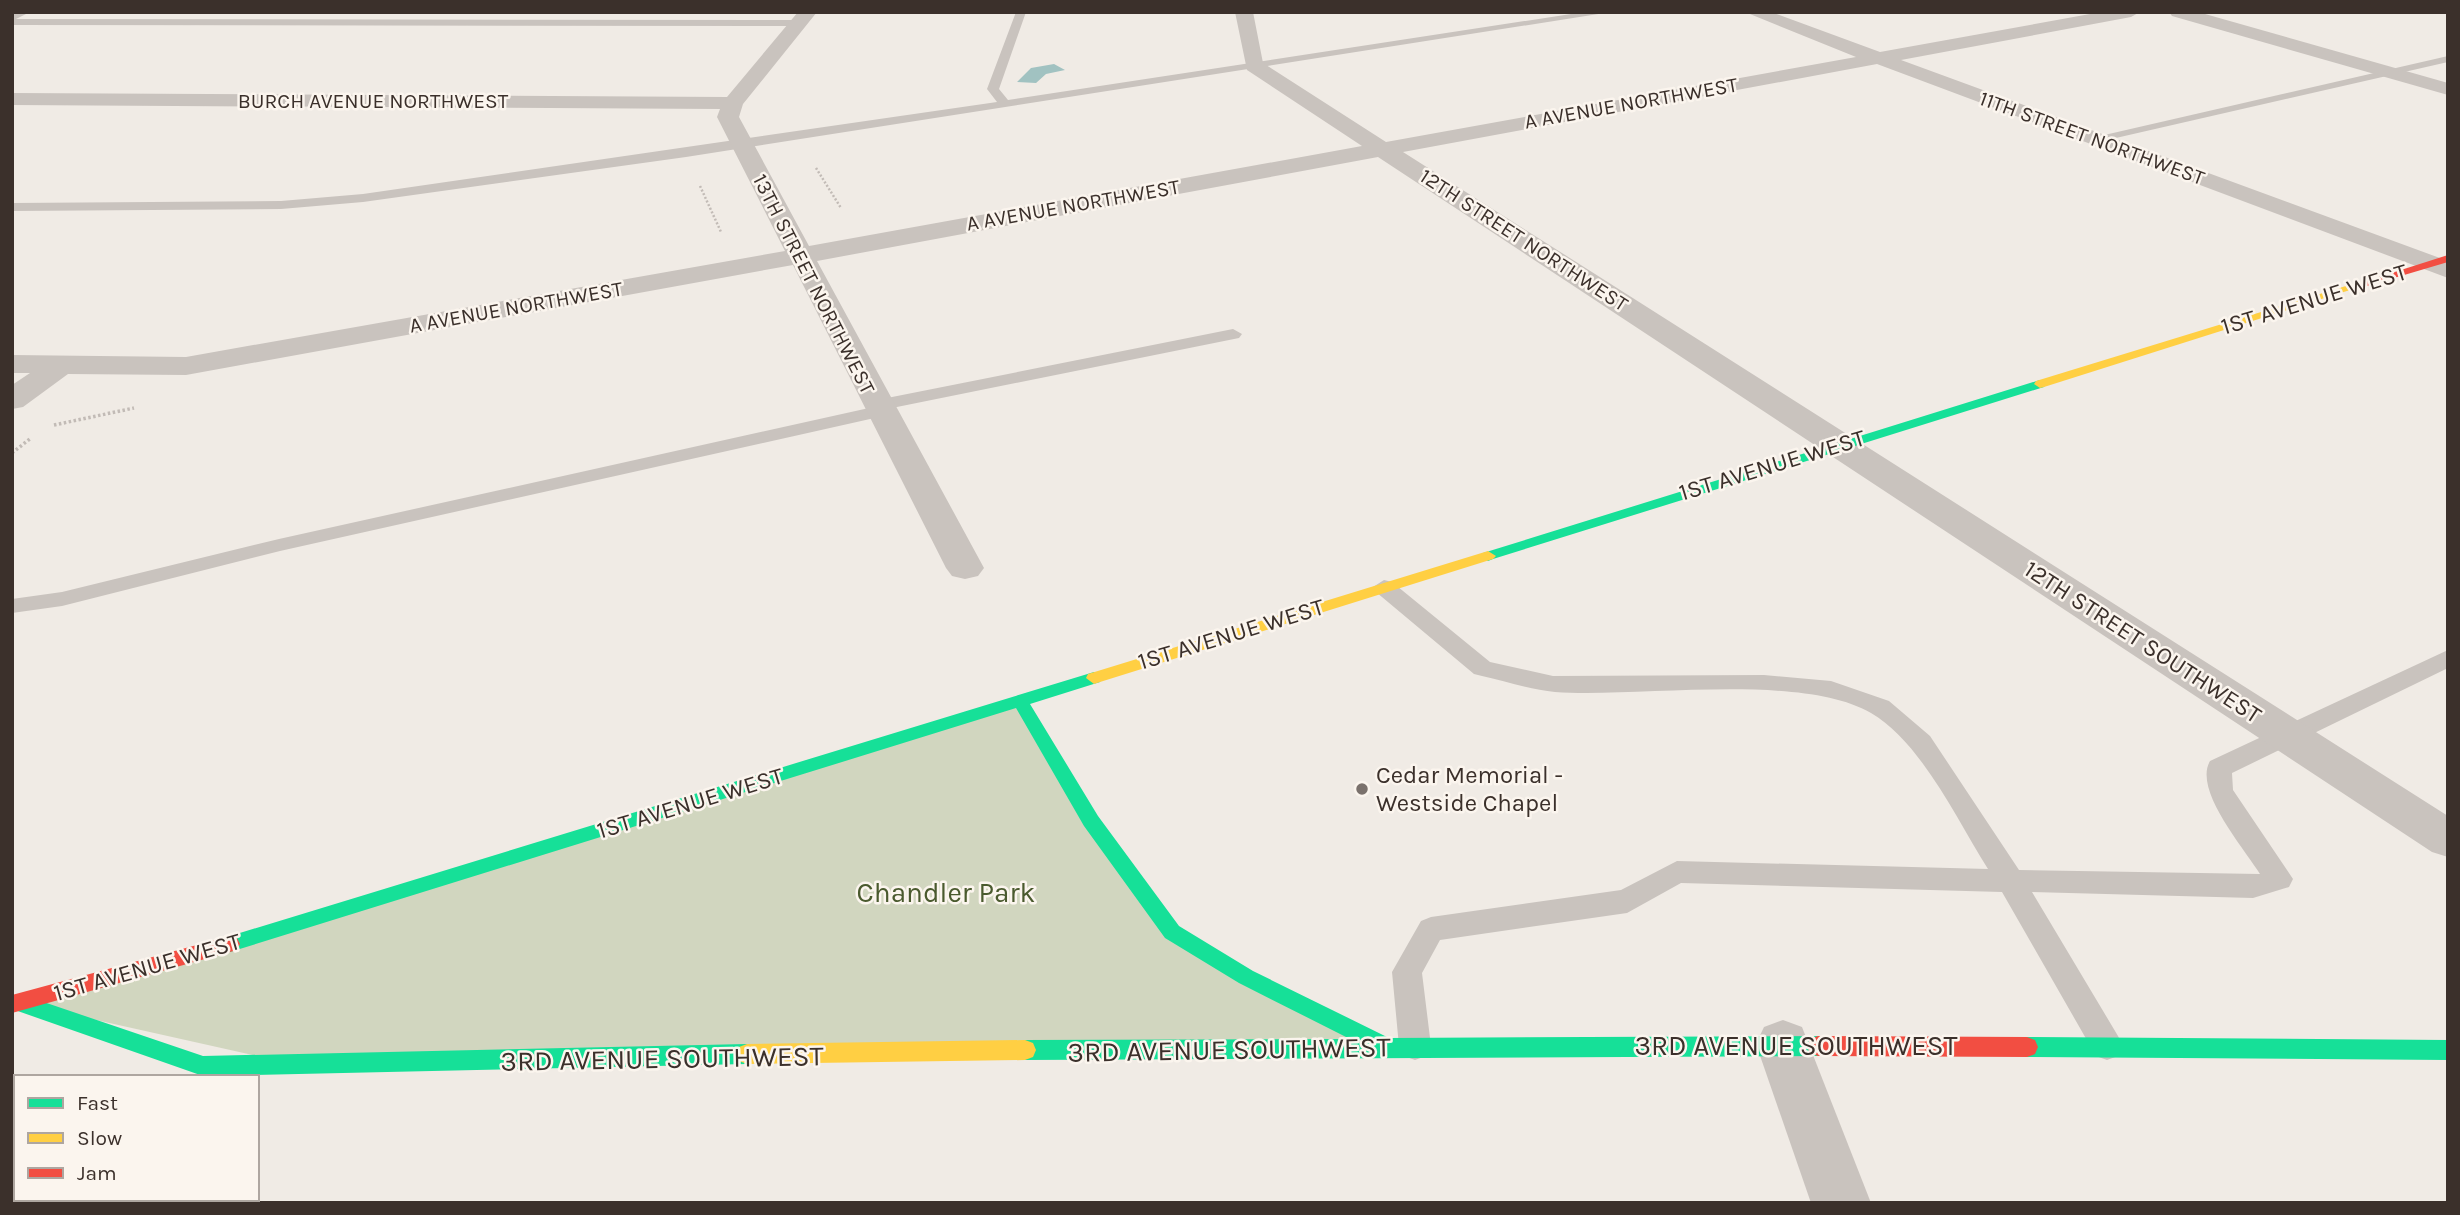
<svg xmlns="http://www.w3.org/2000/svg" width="2460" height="1215" font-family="Karla,sans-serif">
  <rect width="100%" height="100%" fill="#f0ebe5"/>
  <!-- green -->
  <path fill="#d1d6bf" d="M1020,701L1172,932L1385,1046L293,1064L20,1003Z"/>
  <!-- water -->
  <path fill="#a1c2c1" d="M1054,64L1065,70L1046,74L1036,83L1017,82L1031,68Z"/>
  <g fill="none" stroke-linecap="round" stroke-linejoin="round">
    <!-- path-far1 -->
    <g stroke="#c2bbb6" stroke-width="2.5" stroke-dasharray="2 2" stroke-linecap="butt">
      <path d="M816,168L841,208"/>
      <path d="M700,186L721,232"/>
    </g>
    <!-- path -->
    <g stroke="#c2bbb6" stroke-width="3.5" stroke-dasharray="2.5 2.5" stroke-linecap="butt">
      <path d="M54,425L134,408"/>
      <path d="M12,453L31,438"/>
    </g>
    <!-- lane -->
    <g fill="#c9c3be" fill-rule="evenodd">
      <path d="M1016,12H1026L999,89L1008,100L1584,12H1611L686,157L363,202L281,209L12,211V203L281,201L363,194L997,102L987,89Z"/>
      <path d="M12,19L799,20L804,23L799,26L12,25Z"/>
      <path d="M2448,56V62L2094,143L2087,139Z"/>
      <path d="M1233,329L1242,334L1239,338L887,409L886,415L879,417L280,551L62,606L12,613V599L62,592L279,539L869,408L870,402L877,400Z"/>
      <path d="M1384,580L1392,582L1490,662L1553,676L1764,675L1831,681L1889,701L1930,736L2019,870L2260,874C2244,848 2193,790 2210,761L2448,650V668L2232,773L2233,790L2293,879L2289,887L2253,898L2032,892L2118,1036L2123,1046L2118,1056L2107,1060L2096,1056L2002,892L1681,883L1627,913L1440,940L1422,973L1431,1046L1426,1056L1415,1060L1404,1056L1399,1046L1392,972L1421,921L1431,917L1621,890L1677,861L1988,869C1957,820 1921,742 1871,713C1800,672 1639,698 1555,692C1531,690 1505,681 1482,676L1474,674L1376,592L1373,587Z"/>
    </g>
    <!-- street -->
    <g fill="#c9c3be" fill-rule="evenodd">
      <path d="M12,12H30L12,21Z"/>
      <path d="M798,12H817L743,104L739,117L809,246L1362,146L1247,70L1235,12H1253L1263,63L1386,142L1856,57L1745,12H1771L1880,52L2101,12H2140L2131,17L1901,60L2448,261V278L1877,64L1403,152L2448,816V857L2432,852L1378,157L817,261L984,568L978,576L965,579L952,576L946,568L793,265L186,375L68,374L23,407L12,409V385L30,373H12V355L186,357L785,251L717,117L720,109L12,105V93L727,97Z"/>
      <path d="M2169,12H2198L2448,83V95L2172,16Z"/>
      <path d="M1783,1020L1802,1027L1871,1203H1811L1756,1044L1764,1027Z"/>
    </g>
    <!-- fast -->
    <g fill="#16e098" fill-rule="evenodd">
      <path d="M2040,380L2046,384L2044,387L1493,559L1488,561L1480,556L1483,553Z"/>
      <path d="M1094,672L1102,678L1100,682L1030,704L1098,816L1179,926L1253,971L1389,1038L1818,1036L1826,1039L1829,1046L1826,1053L1818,1056L1025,1060L1017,1057L1014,1050L1017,1043L1025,1040L1350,1039L1239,983L1165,938L1084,826L1016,708L230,952L223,950L220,944L223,938L230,936Z"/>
      <path d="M20,994L203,1056L747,1044L755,1047L758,1054L755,1061L747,1064L203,1076L12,1009V997Z"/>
      <path d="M2027,1037L2448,1040V1060L2027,1057L2019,1054L2016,1047L2019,1040Z"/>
    </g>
    <!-- slow -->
    <g fill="#ffcf43" fill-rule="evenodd">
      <path d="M2359,282L2369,284L2044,387L2040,388L2034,384L2036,381Z"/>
      <path d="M1488,551L1496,556L1493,559L1100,682L1094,684L1086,678L1088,674Z"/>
      <path d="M1025,1040L1033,1043L1036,1050L1033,1057L1025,1060L747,1064L739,1061L736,1054L739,1047L747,1044Z"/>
    </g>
    <!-- jam -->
    <g fill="#f24e42" fill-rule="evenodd">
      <path d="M2448,255V262L2367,286L2357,284Z"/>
      <path d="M230,936L237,938L240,944L237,950L12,1013V995Z"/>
      <path d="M1818,1036L2027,1037L2035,1040L2038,1047L2035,1054L2027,1057L1818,1056L1810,1053L1807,1046L1810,1039Z"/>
    </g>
  </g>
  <!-- markers -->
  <circle fill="#7a716c" stroke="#fbf5ee" stroke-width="2.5" cx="1362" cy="789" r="7"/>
  <g text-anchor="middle" stroke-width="5" stroke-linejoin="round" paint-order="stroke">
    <!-- far-street labels -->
    <g font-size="21" fill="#3b302b" stroke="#fbf5ee">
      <text x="373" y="108">BURCH AVENUE NORTHWEST</text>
      <text transform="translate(1631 103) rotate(-10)" y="7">A AVENUE NORTHWEST</text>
      <text transform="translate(2092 138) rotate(20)" y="7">11TH STREET NORTHWEST</text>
      <text transform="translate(1073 205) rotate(-10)" y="7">A AVENUE NORTHWEST</text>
      <text transform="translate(1524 240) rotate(33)" y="7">12TH STREET NORTHWEST</text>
      <text transform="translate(814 284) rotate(63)" y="7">13TH STREET NORTHWEST</text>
      <text transform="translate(516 307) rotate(-10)" y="7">A AVENUE NORTHWEST</text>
    </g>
    <!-- street labels -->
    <g font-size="24" fill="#3b302b" stroke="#fbf5ee">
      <text transform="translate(2314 299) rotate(-17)" y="8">1ST AVENUE WEST</text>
      <text transform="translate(1772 465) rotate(-17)" y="8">1ST AVENUE WEST</text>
      <text transform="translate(1231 634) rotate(-17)" y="8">1ST AVENUE WEST</text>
      <text transform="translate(2143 642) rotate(33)" y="8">12TH STREET SOUTHWEST</text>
      <text transform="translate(690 803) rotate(-17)" y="8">1ST AVENUE WEST</text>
      <text transform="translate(147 967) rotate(-16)" y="8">1ST AVENUE WEST</text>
    </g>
    <!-- poi labels -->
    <g font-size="24" fill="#3b302b" stroke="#fbf5ee" text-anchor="start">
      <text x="1376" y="783">Cedar Memorial -<tspan x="1376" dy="28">Westside Chapel</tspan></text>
    </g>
    <!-- near-park labels -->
    <g font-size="28" fill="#4a5a2e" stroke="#fbf5ee">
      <text x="946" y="902">Chandler Park</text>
    </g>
    <!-- near-street labels -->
    <g font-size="28" fill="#3b302b" stroke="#fbf5ee">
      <text x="1796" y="1055">3RD AVENUE SOUTHWEST</text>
      <text transform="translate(1229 1049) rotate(-1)" y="10">3RD AVENUE SOUTHWEST</text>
      <text transform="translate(662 1058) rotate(-1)" y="10">3RD AVENUE SOUTHWEST</text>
    </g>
  </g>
  <!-- border -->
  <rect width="2460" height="1215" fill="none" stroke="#3b302b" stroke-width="28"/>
  <!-- legend -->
  <rect x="14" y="1075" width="245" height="126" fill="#fbf5ee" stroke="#aea6a0" stroke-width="2"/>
  <rect x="28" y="1098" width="35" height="10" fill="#16e098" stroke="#aea6a0" stroke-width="2"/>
  <text x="77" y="1110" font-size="21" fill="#3b302b">Fast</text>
  <rect x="28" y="1133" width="35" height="10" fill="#ffcf43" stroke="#aea6a0" stroke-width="2"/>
  <text x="77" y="1145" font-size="21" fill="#3b302b">Slow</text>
  <rect x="28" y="1168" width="35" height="10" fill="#f24e42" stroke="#aea6a0" stroke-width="2"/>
  <text x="77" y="1180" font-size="21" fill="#3b302b">Jam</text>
</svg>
